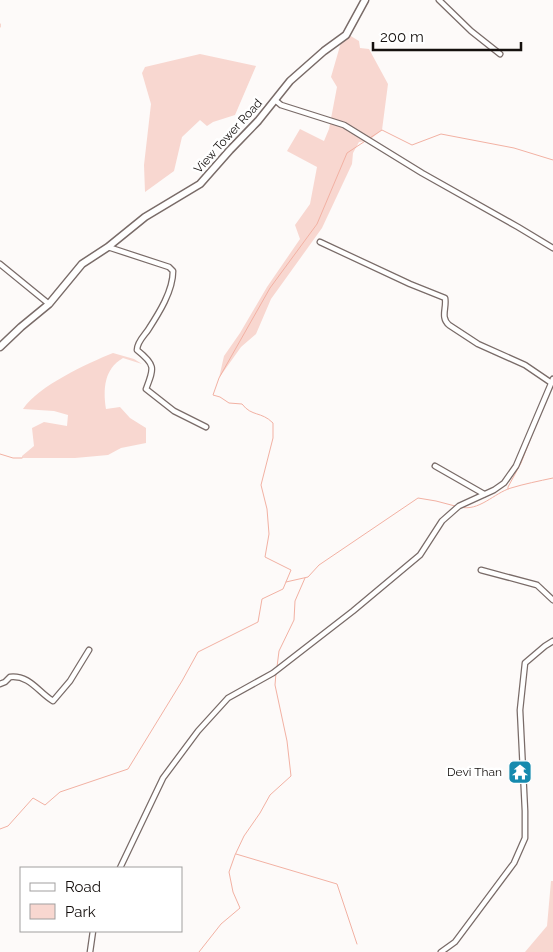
<svg xmlns="http://www.w3.org/2000/svg" width="553" height="952" font-family="Raleway,sans-serif">
  <rect width="100%" height="100%" fill="#fdfaf9"/>
  <!-- green -->
  <g fill="#f8d7d0">
    <path d="M344,32L359,41L360,48L369,49L388,84L382,130L368,141L359,142L353,153L352,164L322,228L271,299L256,334L241,347L219,378L224,356L240,333L267,287L300,239L295,225L310,204L317,167L287,151L300,129L324,141L329,129L337,87L331,77Z"/>
    <path d="M200,54L256,66L235,115L213,122L207,126L200,120L182,137L174,171L145,192L144,165L151,104L142,73L145,67Z"/>
    <path d="M113,353L134,359L142,364L123,358C104,369 103,389 106,409L120,407L130,418L146,428V443L121,448L108,455L75,458H22V456L34,446L32,428L44,422L67,426L68,415L54,411L23,409C38,386 88,363 113,353Z"/>
    <path d="M551,881H553V952H525L547,926Z"/>
  </g>
  <g fill="none" stroke-linecap="round" stroke-linejoin="round">
    <!-- stream -->
    <g stroke="#f2b1a3" stroke-width="1">
      <path d="M0,24V27"/>
      <path d="M539,417L553,385"/>
      <path d="M0,454L13,458H22"/>
      <path d="M508,489V487L521,463L538,420"/>
      <path d="M460,507C479,512 494,493 511,488C524,484 539,481 553,478"/>
      <path d="M286,582L308,577L319,565L418,498L436,501L455,506"/>
      <path d="M277,667L279,651L294,620L295,601L305,578"/>
      <path d="M0,829L8,826L33,798L45,805L60,792L128,769L182,681L198,652L258,622L262,599L283,589L291,570L265,557L269,534L267,509L261,485L273,438V423C261,411 252,417 242,404L229,403L220,397L213,395L219,378L270,288L317,224L347,153L382,130L412,145L441,134L514,148L553,160"/>
      <path d="M236,854L337,884L357,944"/>
      <path d="M199,952L221,924L240,908L233,892L229,872L235,855L244,836L260,813L270,795L291,776L287,741L275,685L276,673"/>
    </g>
    <!-- street casing -->
    <g stroke="#796b68" stroke-width="7">
      <g id="street">
        <path d="M439,0L471,31L500,54"/>
        <path d="M275,100L281,105L344,125L422,173L518,227L553,248"/>
        <path d="M320,242L410,284L445,298C447,308 440,317 449,325L478,344L525,365L550,382"/>
        <path d="M108,247L169,267L173,271C173,291 159,313 148,330C144,336 137,342 137,350C156,365 154,368 146,389L174,411L206,427"/>
        <path d="M0,264L49,304"/>
        <path d="M435,466L484,494"/>
        <path d="M481,570L537,585L553,600"/>
        <path d="M0,684L5,682L10,677C30,675 38,692 53,701L70,681L89,650"/>
        <path d="M120,868L163,778L198,731L228,698L273,673L353,611L420,555L442,521L459,506L494,490L504,483L516,466L553,379"/>
        <path d="M90,952L93,931"/>
        <path d="M441,952L455,942L514,863L525,838V811L520,710L525,663L545,646L553,641"/>
      </g>
    </g>
    <!-- secondary casing -->
    <g stroke="#796b68" stroke-width="9">
      <path id="secondary" d="M0,347L21,327L49,304L82,264L108,247L145,217L200,184L230,150L258,121L290,81L324,51L346,35L365,0"/>
    </g>
    <!-- street -->
    <use href="#street" stroke="#fff" stroke-width="4.5"/>
    <!-- secondary -->
    <use href="#secondary" stroke="#fff" stroke-width="6"/>
  </g>
  <!-- icons -->
  <defs>
    <g id="temple-square" transform="scale(1.25)"><rect x="-9" y="-9" width="18" height="18" rx="4" fill="#158aae" stroke="#fff"/><path d="M0-6L5-2H3V0L6.5 2.5H4V6H1.5V3h-3V6H-4V2.5H-6.5L-3 0V-2H-5Z" fill="#fff"/></g>
  </defs>
  <g fill-rule="evenodd">
    <use href="#temple-square" x="520" y="772"/>
  </g>
  <g text-anchor="middle" stroke-width="5" stroke-linejoin="round" paint-order="stroke">
    <!-- street labels -->
    <g font-size="12" fill="#15100e" stroke="#fff">
      <text transform="translate(228 136) rotate(-48)" y="4">View Tower Road</text>
    </g>
    <!-- poi labels -->
    <g font-size="12" fill="#15100e" stroke="#fff" text-anchor="end">
      <text x="502" y="776">Devi Than</text>
    </g>
  </g>
  <!-- legend -->
  <rect x="20" y="867" width="162" height="65" fill="#ffffff" stroke="#a19f9f"/>
  <rect x="30" y="883" width="25" height="8" fill="#ffffff" stroke="#a19f9f"/>
  <text x="65" y="892" font-size="15" fill="#15100e">Road</text>
  <rect x="30" y="904" width="25" height="15" fill="#f8d7d0" stroke="#a19f9f"/>
  <text x="65" y="917" font-size="15" fill="#15100e">Park</text>
  <!-- scale -->
  <path d="M373 42v8h148v-8" fill="none" stroke="#15100e" stroke-width="2.5"/>
  <text x="380" y="42" font-size="15" fill="#15100e" stroke="#ffffff" stroke-width="4" paint-order="stroke">200 m</text>
</svg>
